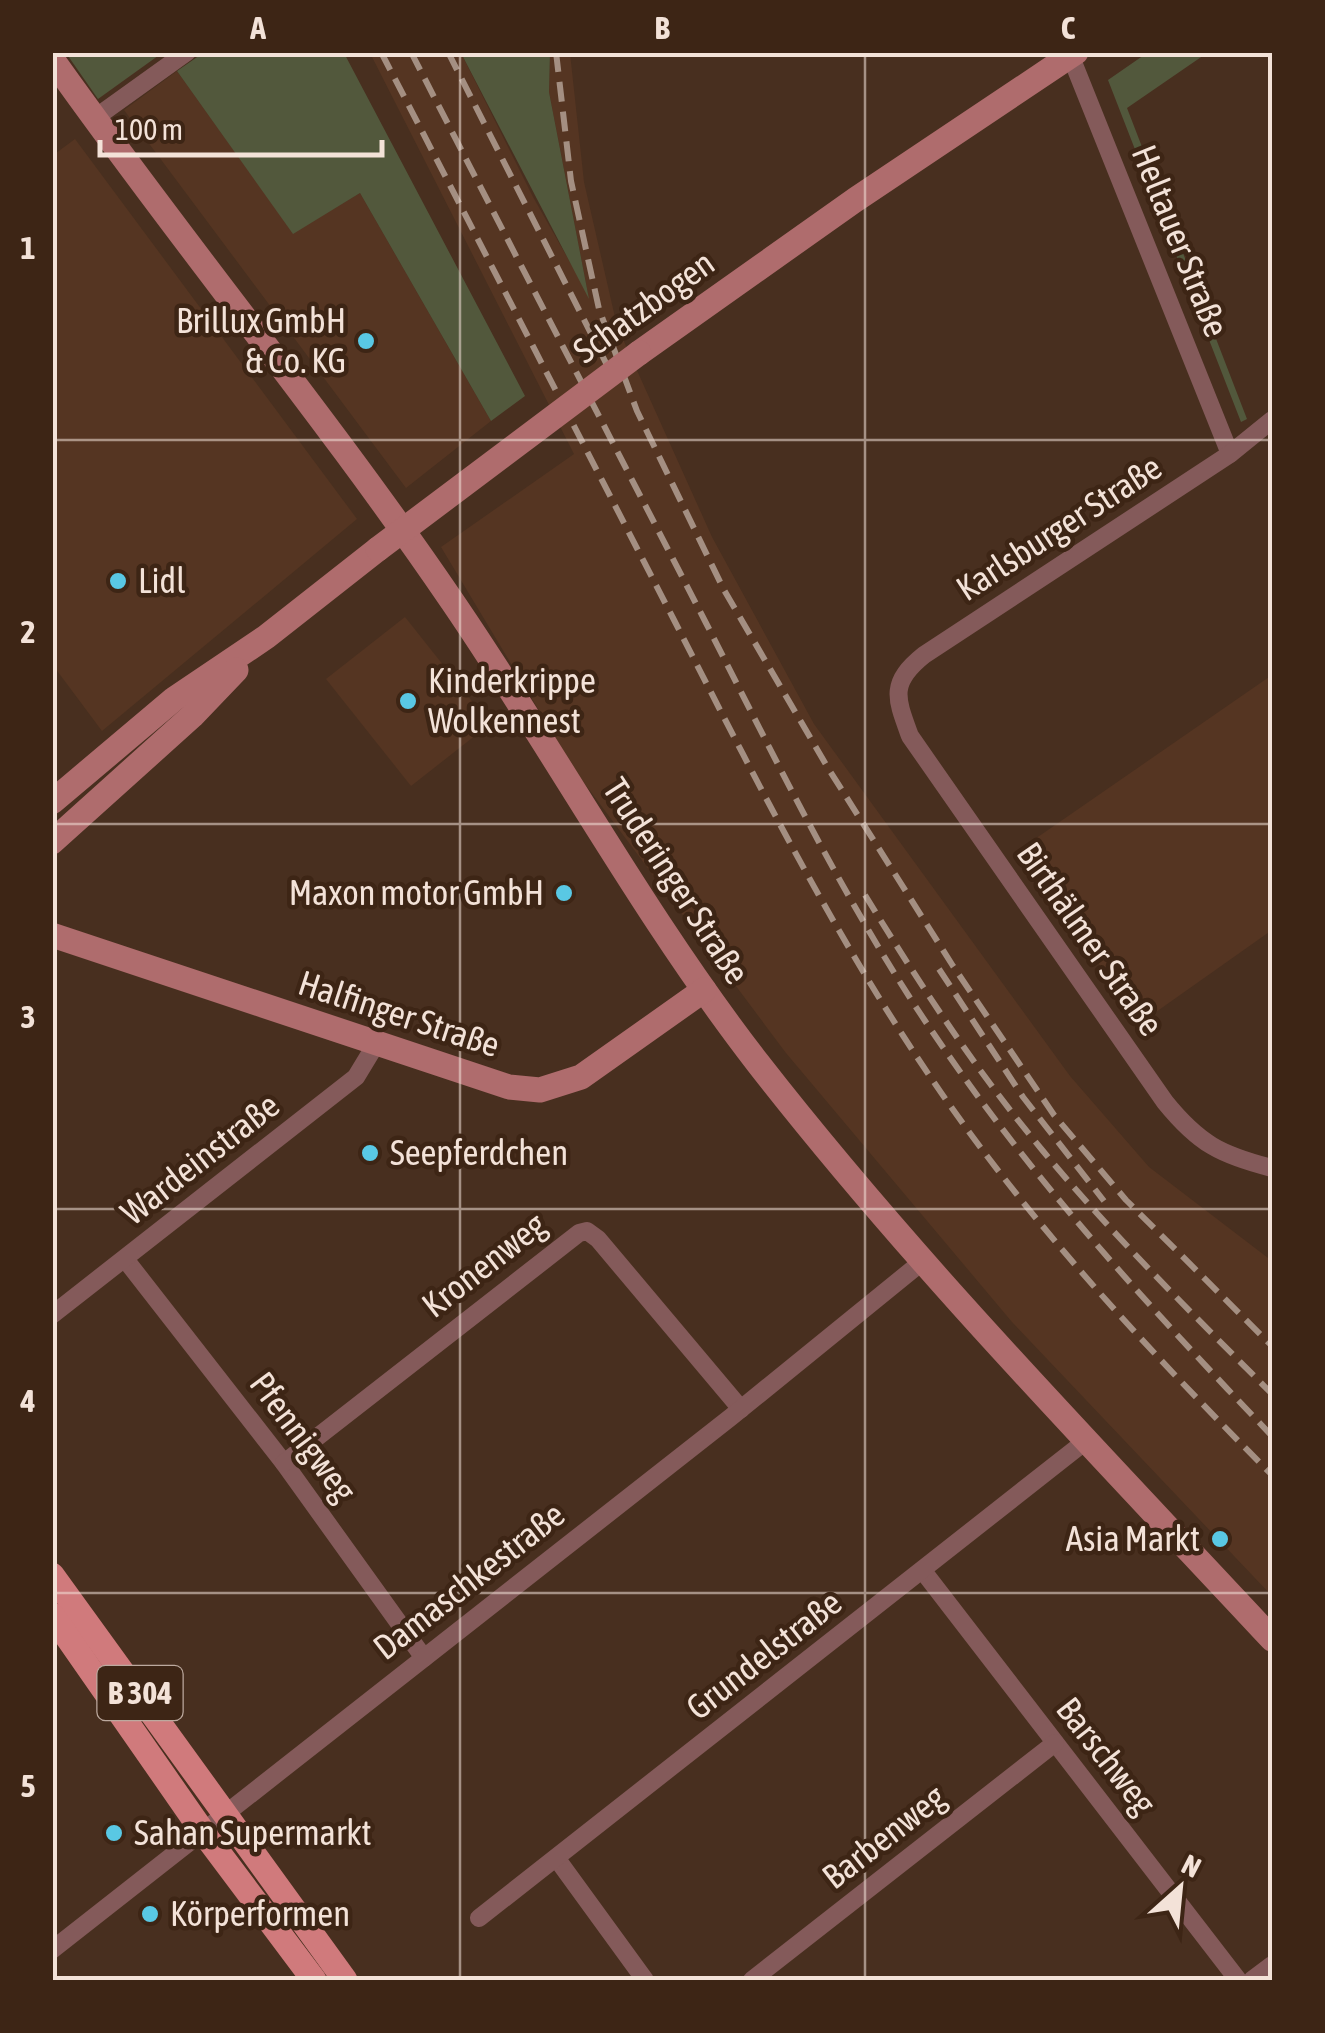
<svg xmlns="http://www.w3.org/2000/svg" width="1325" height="2033" font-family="'Asap Condensed',sans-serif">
  <rect width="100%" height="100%" fill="#482f1f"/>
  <!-- built -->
  <g fill="#553522">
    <path d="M370,53H461L533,197L588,294L549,92L550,53H570L584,182L617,326L712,537L814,724L1070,1076L1149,1167L1272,1261V1596L1012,1322L786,1053L576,772L441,547L574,454Z"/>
    <path d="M177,71L293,233L360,193L491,421L406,488L124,110Z"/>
    <path d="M75,139L357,519L102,731L52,664V156Z"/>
    <path d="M405,617L490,724L411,786L326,679Z"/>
    <path d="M1272,675V930L1139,1024L1022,848Z"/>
  </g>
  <!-- green -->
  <g fill="#52583c">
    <path d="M66,53H162L98,99Z"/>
    <path d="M203,53H344L525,396L491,421L360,193L293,234L177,71Z"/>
    <path d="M461,53H550L549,92L589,299Z"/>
    <path d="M1147,53H1207L1127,108L1247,419L1241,422L1108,80Z"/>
  </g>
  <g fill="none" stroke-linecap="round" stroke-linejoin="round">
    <!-- street -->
    <g stroke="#845a5a" stroke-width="18">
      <path d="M1069,52L1230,454"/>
      <path d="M95,118L187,52"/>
      <path d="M1272,420L1230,454L924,655C889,683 896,698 910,736L1165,1102C1199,1144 1221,1155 1272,1168"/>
      <path d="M125,1259L284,1463L424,1658"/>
      <path d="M52,1315L356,1077L376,1044"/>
      <path d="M284,1463L579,1233L587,1231L598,1239L741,1409"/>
      <path d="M923,1571L1238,1980"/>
      <path d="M557,1859L645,1980"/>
      <path d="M479,1918L1087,1440"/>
      <path d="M52,1950L731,1417L923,1261"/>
      <path d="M752,1980L1055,1743"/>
      <path d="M1252,1980L1272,1965"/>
    </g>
    <!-- secondary -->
    <g stroke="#af6c6d" stroke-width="25">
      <path d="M52,59C182,243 326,416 452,601C556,753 644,916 757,1062C915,1265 1097,1451 1272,1639"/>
      <path d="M639,353L855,200L1076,52"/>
      <path d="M52,802L174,699L266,637L378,549"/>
      <path d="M52,842L192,716L236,670"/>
      <path d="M52,935L509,1087L540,1090L581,1077L704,990"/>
    </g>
    <!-- primary -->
    <g stroke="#d07a7c" stroke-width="25">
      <path d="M52,1575L345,1980"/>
      <path d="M52,1615L203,1832L314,1980"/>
    </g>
    <!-- rail -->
    <g stroke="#a48f82" stroke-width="6" stroke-dasharray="20 10" stroke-linecap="butt">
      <path d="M381,52C479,241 576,430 673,618C758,784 842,952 949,1104C1044,1239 1157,1359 1272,1475"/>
      <path d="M411,52C509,243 608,433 706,623C778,764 848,909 938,1040C1036,1184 1153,1311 1272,1436"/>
      <path d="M448,52L607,365"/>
      <path d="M556,52L571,181L599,309L637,411L724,590L828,768L953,966L1054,1115L1126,1200L1272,1346"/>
      <path d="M865,895C919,983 976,1071 1043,1151C1114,1237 1194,1315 1272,1394"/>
      <path d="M939,969L1023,1097L1104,1201"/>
    </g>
    <!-- secondary-bridge -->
    <path stroke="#af6c6d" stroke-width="25" d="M378,549L639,353"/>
  </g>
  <!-- grid -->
  <path fill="none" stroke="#f3e2d8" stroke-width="2.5" stroke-opacity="0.55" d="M460,52V1980M865,52V1980M52,440H1272M52,824H1272M52,1209H1272M52,1593H1272"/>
  <!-- markers -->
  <g fill="#59c8e4" stroke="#3d2515" stroke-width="4">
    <circle cx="366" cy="341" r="10"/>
    <circle cx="118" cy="581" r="10"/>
    <circle cx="408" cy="701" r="10"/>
    <circle cx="564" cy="893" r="10"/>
    <circle cx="370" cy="1153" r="10"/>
    <circle cx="1220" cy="1539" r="10"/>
    <circle cx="114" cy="1833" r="10"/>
    <circle cx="150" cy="1914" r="10"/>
  </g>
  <g text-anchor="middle" stroke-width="9" stroke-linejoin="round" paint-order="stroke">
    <!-- shield labels -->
    <rect fill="#3d2515" stroke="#bca99e" stroke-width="2.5" x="97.5" y="1666" width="85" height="54" rx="8"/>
    <g font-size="32" font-weight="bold" fill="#f3e2d8">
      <text x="140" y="1704">B 304</text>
    </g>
    <!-- street labels -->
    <g font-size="35" fill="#f3e2d8" stroke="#3d2515">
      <text transform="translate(1180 241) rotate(68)" y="12">Heltauer Straße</text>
      <text transform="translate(644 307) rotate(-36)" y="12">Schatzbogen</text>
      <text transform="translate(1059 528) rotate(-33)" y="12">Karlsburger Straße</text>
      <text transform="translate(676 881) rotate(57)" y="12">Truderinger Straße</text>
      <text transform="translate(1090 939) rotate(55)" y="12">Birthälmer Straße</text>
      <text transform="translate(399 1014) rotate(18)" y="12">Halfinger Straße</text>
      <text transform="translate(200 1159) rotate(-38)" y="12">Wardeinstraße</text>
      <text transform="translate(484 1265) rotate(-38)" y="12">Kronenweg</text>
      <text transform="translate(303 1437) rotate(53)" y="12">Pfennigweg</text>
      <text transform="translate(469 1581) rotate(-38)" y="12">Damaschkestraße</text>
      <text transform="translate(764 1655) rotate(-38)" y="12">Grundelstraße</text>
      <text transform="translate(1106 1756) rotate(52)" y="12">Barschweg</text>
      <text transform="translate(884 1837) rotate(-38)" y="12">Barbenweg</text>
    </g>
    <!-- poi labels -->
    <g font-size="35" fill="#f3e2d8" stroke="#3d2515" text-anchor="start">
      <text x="346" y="333" text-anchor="end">Brillux GmbH<tspan x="346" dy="40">&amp; Co. KG</tspan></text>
      <text x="138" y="593">Lidl</text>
      <text x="428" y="693">Kinderkrippe<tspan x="428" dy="40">Wolkennest</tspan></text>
      <text x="544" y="905" text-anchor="end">Maxon motor GmbH</text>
      <text x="390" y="1165">Seepferdchen</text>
      <text x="1200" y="1551" text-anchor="end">Asia Markt</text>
      <text x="134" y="1845">Sahan Supermarkt</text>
      <text x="170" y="1926">Körperformen</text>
    </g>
  </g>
  <!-- border -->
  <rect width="1325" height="2033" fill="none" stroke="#3d2515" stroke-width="110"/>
  <!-- north arrow -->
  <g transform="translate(1180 1888) rotate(27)" stroke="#3d2515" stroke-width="8" paint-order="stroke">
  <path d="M0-8L18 38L0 25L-18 38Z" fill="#f3e2d8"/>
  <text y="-15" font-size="28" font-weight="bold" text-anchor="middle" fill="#f3e2d8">N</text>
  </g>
  <!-- scale -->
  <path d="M100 140v15h282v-15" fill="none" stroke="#f3e2d8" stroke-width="5"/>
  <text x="115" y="140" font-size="30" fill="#f3e2d8" stroke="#3d2515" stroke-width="8" paint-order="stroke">100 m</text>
  <rect x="55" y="55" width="1215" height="1923" fill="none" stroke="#f3e2d8" stroke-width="4"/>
  <g font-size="32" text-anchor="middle" font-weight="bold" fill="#f3e2d8">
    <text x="258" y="39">A</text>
    <text x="662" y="39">B</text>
    <text x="1068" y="39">C</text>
    <text x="28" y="259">1</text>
    <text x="28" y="643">2</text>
    <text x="28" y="1028">3</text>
    <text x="28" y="1412">4</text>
    <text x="28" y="1797">5</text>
  </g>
</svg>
